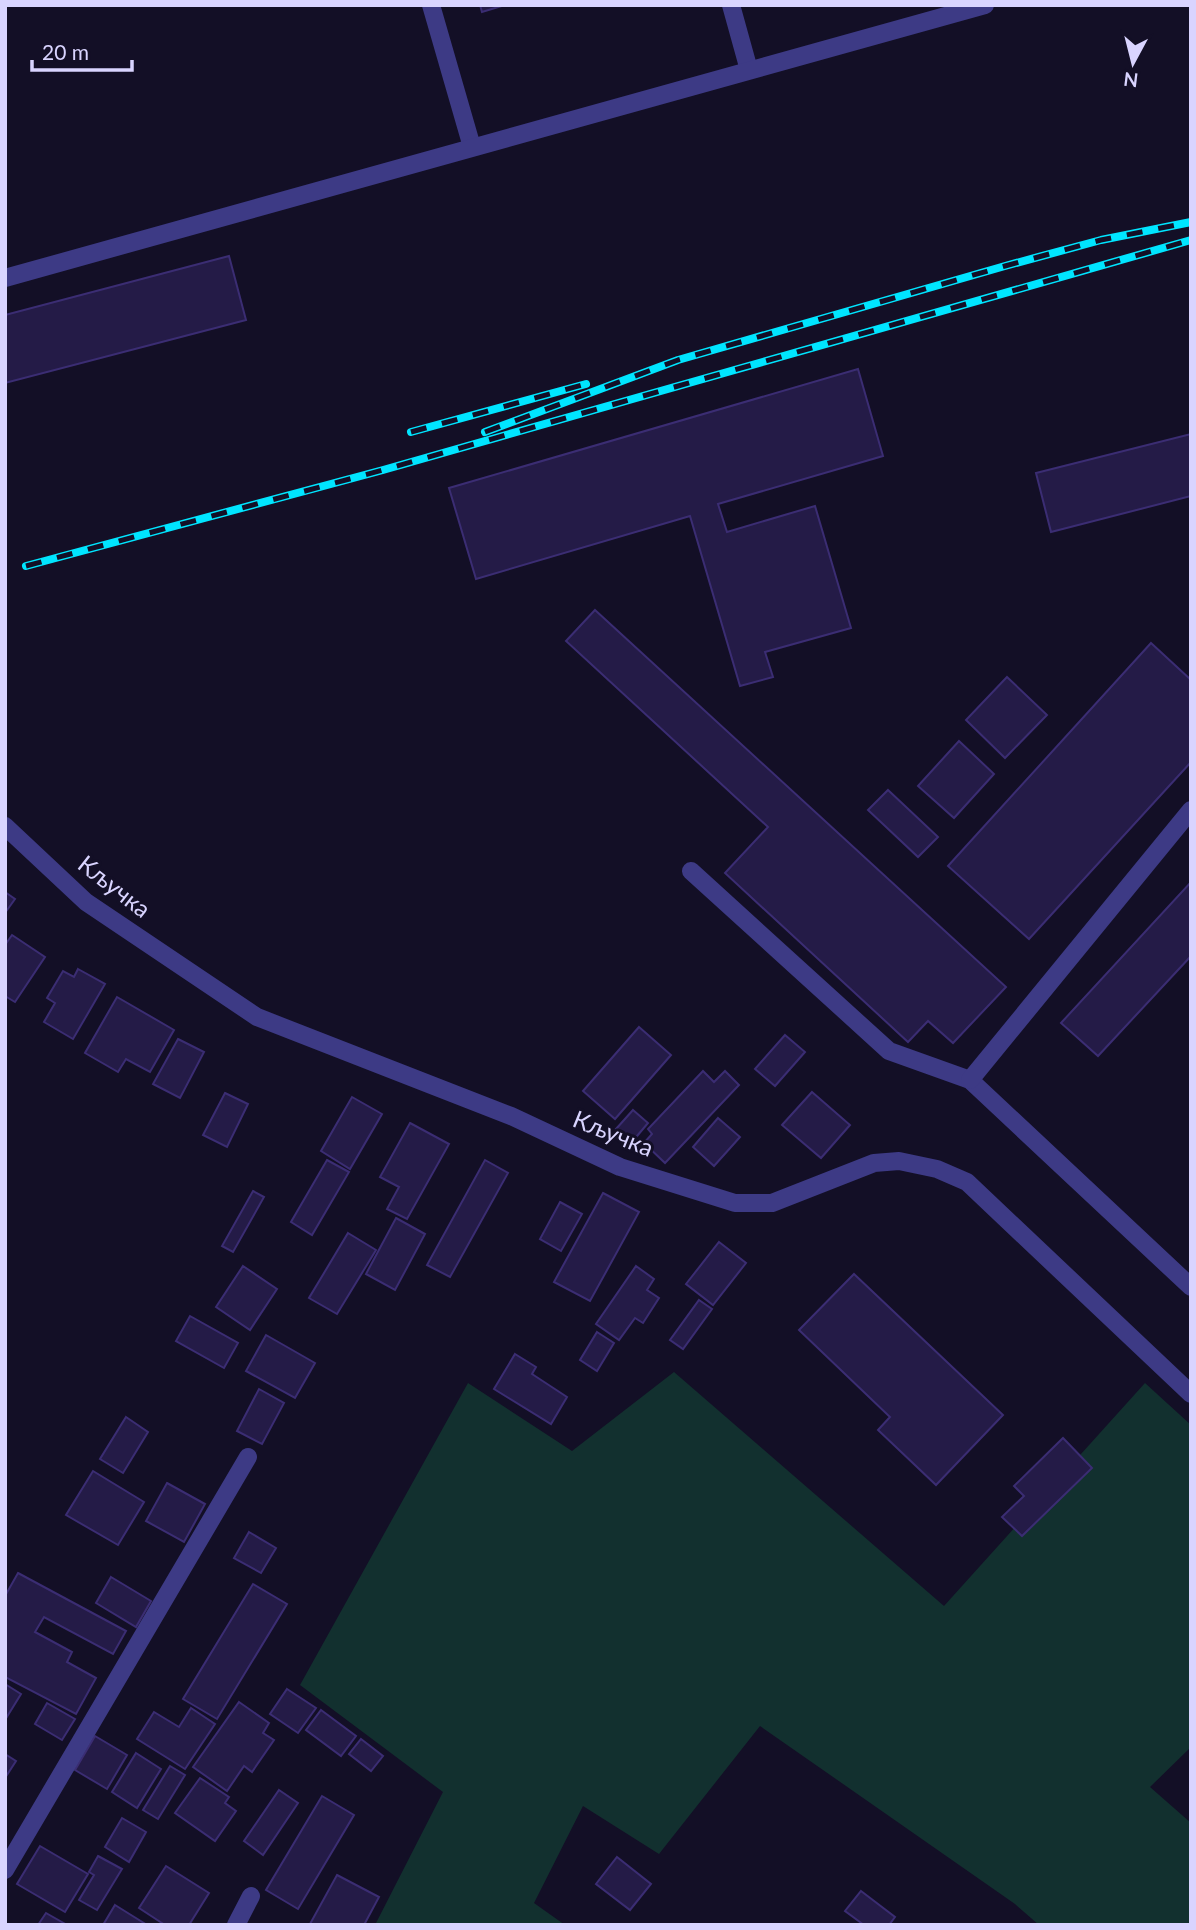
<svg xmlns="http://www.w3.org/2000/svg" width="1196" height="1930" font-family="Lato,sans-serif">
  <rect width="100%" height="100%" fill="#130f26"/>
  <!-- green -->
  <path fill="#12302f" d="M674,1372L944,1606L1145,1383L1191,1425V1747L1150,1787L1191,1823V1925H1039L1015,1904L760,1726L659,1854L583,1806L534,1903L565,1925H375L443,1792L300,1685L468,1383L572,1451Z"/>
  <!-- building -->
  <g fill="#241b47" stroke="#3b2d73" stroke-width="2">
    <path d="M480,5H505L482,12Z"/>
    <path d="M229,256L246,320L5,383V315Z"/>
    <path d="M858,369L883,456L718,504L727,532L815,506L851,628L765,652L773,677L740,686L690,516L476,579L449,488Z"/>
    <path d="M1191,434V496L1051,532L1036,473Z"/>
    <path d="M595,610L1006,987L953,1043L928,1021L908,1042L725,873L768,827L566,641Z"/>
    <path d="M1151,643L1191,680V762L1029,939L948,866Z"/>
    <path d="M1007,677L1047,715L1005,758L966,720Z"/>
    <path d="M959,741L994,774L954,818L918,786Z"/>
    <path d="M888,790L938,837L918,857L868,810Z"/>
    <path d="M1191,882V956L1098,1056L1061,1023Z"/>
    <path d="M5,892L15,899L5,913Z"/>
    <path d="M12,935L45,957L15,1002L5,996V945Z"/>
    <path d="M78,969L105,984L73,1039L44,1022L55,1003L47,998L63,971L74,977Z"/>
    <path d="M117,997L174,1030L150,1072L126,1059L118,1072L85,1053Z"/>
    <path d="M639,1027L671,1055L615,1119L583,1091Z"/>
    <path d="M785,1035L805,1052L775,1086L755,1069Z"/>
    <path d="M178,1039L204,1052L180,1098L153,1084Z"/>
    <path d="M703,1071L714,1082L725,1071L739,1085L665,1163L644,1143L652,1134L648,1129Z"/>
    <path d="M812,1092L850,1125L821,1158L782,1125Z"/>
    <path d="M225,1093L248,1104L227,1147L203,1135Z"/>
    <path d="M352,1097L382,1114L350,1169L321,1151Z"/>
    <path d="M633,1110L648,1123L632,1142L616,1129Z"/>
    <path d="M718,1118L740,1137L714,1166L693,1147Z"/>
    <path d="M410,1123L449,1144L407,1219L387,1209L399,1187L380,1177Z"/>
    <path d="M327,1160L349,1172L312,1235L291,1222Z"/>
    <path d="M485,1160L508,1173L450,1277L427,1265Z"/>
    <path d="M253,1191L264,1197L233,1252L222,1246Z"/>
    <path d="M603,1193L639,1212L590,1301L554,1282Z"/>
    <path d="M560,1202L582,1214L561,1251L540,1239Z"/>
    <path d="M396,1218L425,1234L395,1290L366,1274Z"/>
    <path d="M348,1233L376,1250L337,1314L309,1298Z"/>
    <path d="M719,1242L746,1263L713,1305L686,1284Z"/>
    <path d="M243,1266L277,1289L250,1330L216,1307Z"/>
    <path d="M636,1266L654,1279L647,1290L659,1298L643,1323L635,1318L619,1340L596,1324Z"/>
    <path d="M854,1274L1003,1415L936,1485L878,1430L890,1417L799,1330Z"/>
    <path d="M699,1300L712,1309L683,1349L670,1340Z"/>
    <path d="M190,1316L238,1343L224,1368L176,1341Z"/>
    <path d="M597,1332L614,1343L597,1371L580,1360Z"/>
    <path d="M266,1335L315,1363L295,1398L246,1371Z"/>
    <path d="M515,1354L536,1367L532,1374L567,1397L551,1424L494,1389Z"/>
    <path d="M259,1389L284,1403L262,1444L237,1431Z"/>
    <path d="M126,1417L148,1432L123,1473L100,1459Z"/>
    <path d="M1063,1438L1092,1468L1022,1536L1002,1517L1024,1496L1014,1486Z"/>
    <path d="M93,1471L144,1502L118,1545L66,1515Z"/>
    <path d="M167,1483L205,1504L184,1542L146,1521Z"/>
    <path d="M249,1532L276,1548L261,1573L234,1558Z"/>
    <path d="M18,1573L126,1631L113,1654L44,1617L35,1632L72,1652L67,1662L96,1678L76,1714L5,1677V1596Z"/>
    <path d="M111,1577L151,1601L136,1627L96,1603Z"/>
    <path d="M253,1584L287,1604L217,1719L183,1699Z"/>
    <path d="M5,1684L21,1694L5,1720Z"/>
    <path d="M287,1689L316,1708L298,1733L270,1714Z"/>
    <path d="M239,1702L269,1723L263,1733L274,1740L252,1772L244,1766L227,1791L193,1767Z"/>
    <path d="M47,1703L75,1719L62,1740L35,1724Z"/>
    <path d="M191,1708L215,1724L185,1769L137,1739L154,1712L179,1727Z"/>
    <path d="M321,1710L356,1736L341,1756L306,1730Z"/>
    <path d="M95,1736L127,1755L107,1789L75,1770Z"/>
    <path d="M361,1739L383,1756L371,1771L349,1754Z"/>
    <path d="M136,1753L161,1769L137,1808L112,1792Z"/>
    <path d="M5,1754L16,1761L5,1778Z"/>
    <path d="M170,1766L185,1775L158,1819L143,1810Z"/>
    <path d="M200,1778L229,1797L225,1803L236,1811L215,1841L175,1813Z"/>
    <path d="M279,1790L298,1803L263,1855L244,1841Z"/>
    <path d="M322,1796L354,1815L298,1909L266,1890Z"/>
    <path d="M122,1818L146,1832L129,1862L105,1847Z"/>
    <path d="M40,1846L88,1874L65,1912L17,1884Z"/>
    <path d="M98,1856L122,1869L97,1910L79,1900L94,1875L89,1872Z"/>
    <path d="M617,1857L651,1884L630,1910L596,1884Z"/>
    <path d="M166,1866L209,1893L189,1925H165L139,1908Z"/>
    <path d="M337,1875L379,1897L364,1925L310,1924Z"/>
    <path d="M861,1891L895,1917L889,1925H864L845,1911Z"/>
    <path d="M115,1905L147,1925H103Z"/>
    <path d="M46,1913L67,1925H38Z"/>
  </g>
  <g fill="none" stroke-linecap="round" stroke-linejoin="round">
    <!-- minor -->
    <g stroke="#3d3a85" stroke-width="18">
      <path d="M431,5L472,147"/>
      <path d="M731,5L749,70"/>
      <path d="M5,278L985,5"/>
      <path d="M5,826L86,902L257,1017L511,1116L620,1167L735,1203H772L874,1163L899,1161L937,1169L967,1182L1191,1394"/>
      <path d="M691,871L889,1051L970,1080L1191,1287"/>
      <path d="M970,1080L1191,810"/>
      <path d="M5,1870L248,1457"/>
      <path d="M236,1925L251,1896"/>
    </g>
    <!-- rail casing -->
    <g stroke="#00e5ff" stroke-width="8">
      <g id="rail">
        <path d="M411,432L586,384"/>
        <path d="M485,432L678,360L1005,266L1101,240L1191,222"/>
        <path d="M26,566L383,470L1191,240"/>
      </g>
    </g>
    <!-- rail -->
    <use href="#rail" stroke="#130f26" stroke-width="5" stroke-dasharray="16" stroke-linecap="butt"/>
  </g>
  <g text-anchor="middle" stroke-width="6" stroke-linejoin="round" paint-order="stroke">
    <!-- street labels -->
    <g font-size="24" fill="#d9d4ff" stroke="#130f26">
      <text transform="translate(114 887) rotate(38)" y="8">Кључка</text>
      <text transform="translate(613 1134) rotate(22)" y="8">Кључка</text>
    </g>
  </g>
  <!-- border -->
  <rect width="1196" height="1930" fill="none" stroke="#d9d4ff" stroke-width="14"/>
  <!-- north arrow -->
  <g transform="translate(1133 63) rotate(187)" stroke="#130f26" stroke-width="5" paint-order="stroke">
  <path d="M0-5L12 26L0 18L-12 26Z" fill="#d9d4ff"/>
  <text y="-10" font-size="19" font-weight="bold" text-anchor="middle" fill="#d9d4ff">N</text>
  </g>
  <!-- scale -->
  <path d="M32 60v10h100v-10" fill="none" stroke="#d9d4ff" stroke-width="3.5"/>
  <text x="42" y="60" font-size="21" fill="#d9d4ff" stroke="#130f26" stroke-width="5" paint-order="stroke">20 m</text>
</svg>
